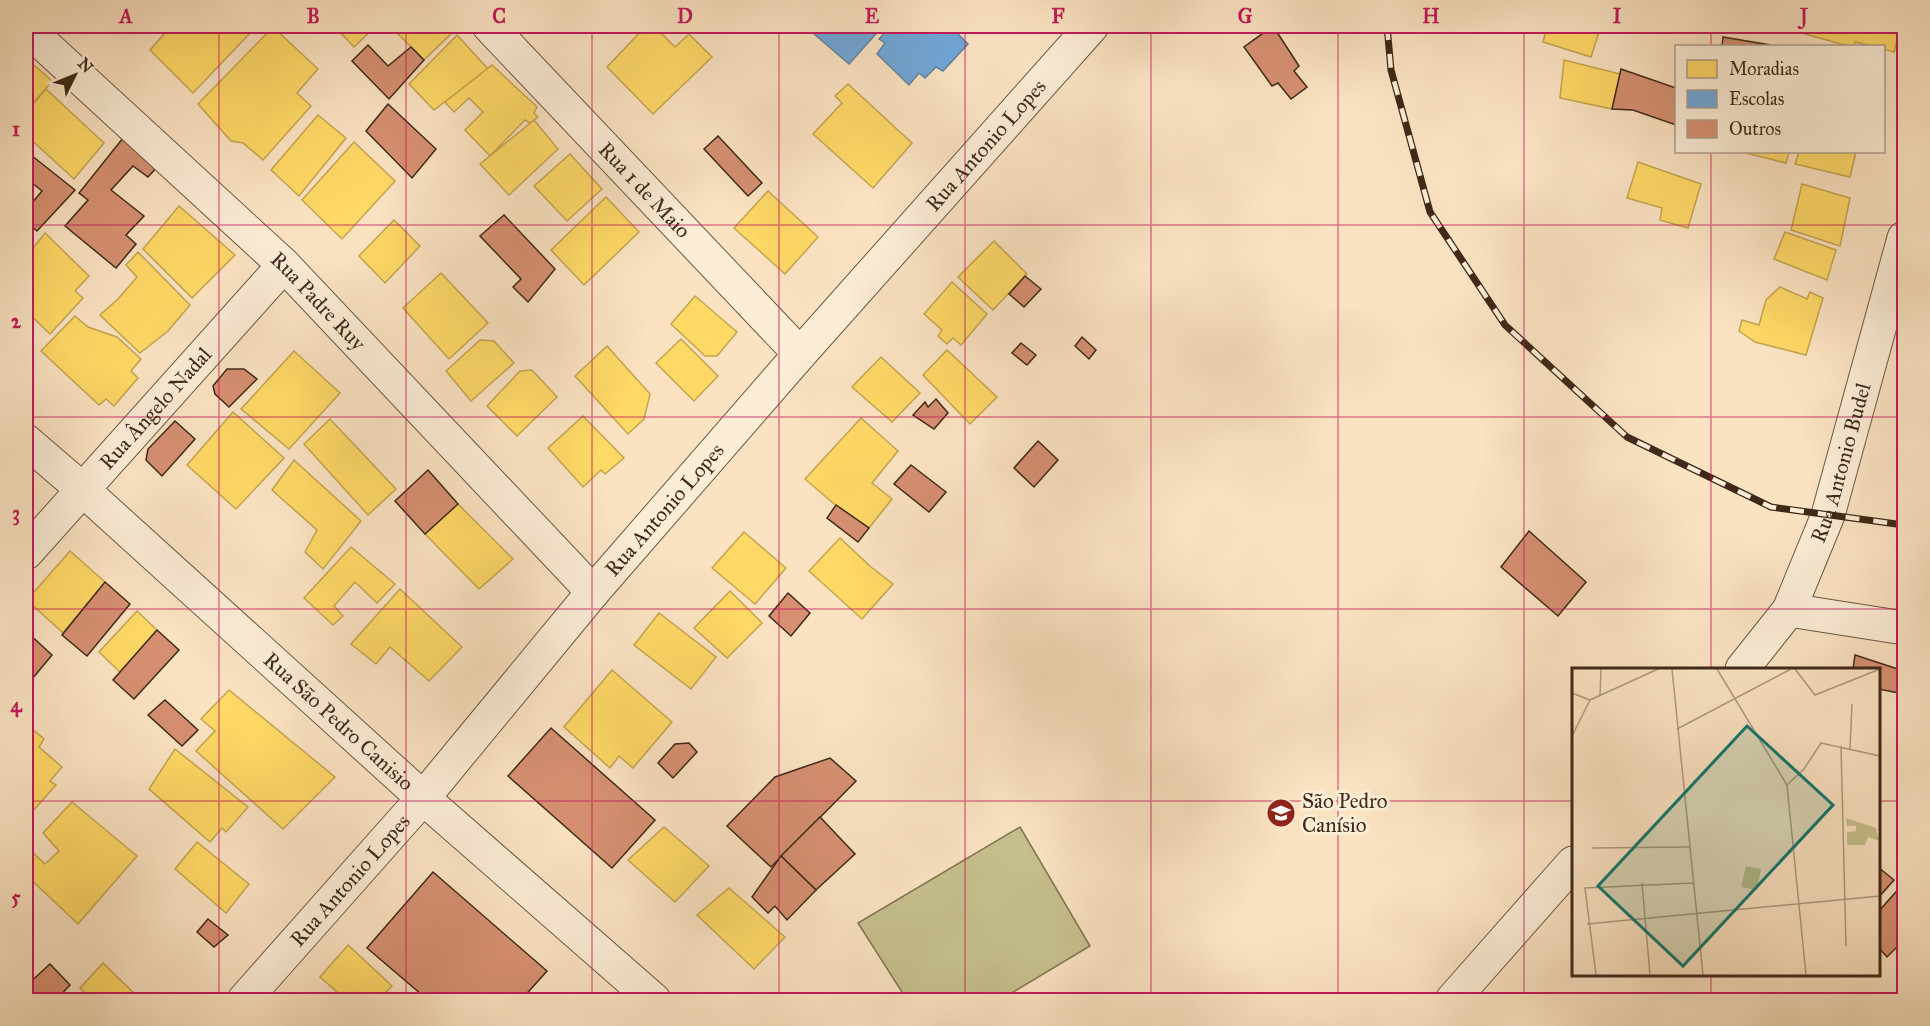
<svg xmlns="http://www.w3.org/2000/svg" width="1930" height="1026" font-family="'IM FELL Great Primer',serif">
  <rect width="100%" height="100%" fill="#fbe3c2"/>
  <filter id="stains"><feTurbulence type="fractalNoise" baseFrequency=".00333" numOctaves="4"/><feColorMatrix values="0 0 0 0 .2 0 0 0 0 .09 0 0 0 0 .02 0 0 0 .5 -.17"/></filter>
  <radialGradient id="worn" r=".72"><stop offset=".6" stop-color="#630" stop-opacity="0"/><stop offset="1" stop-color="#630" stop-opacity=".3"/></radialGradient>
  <!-- green -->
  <path fill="#c6c18e" stroke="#827553" stroke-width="1.5" d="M1020,827L1090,946L1000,1000H907L858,923Z"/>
  <!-- homes -->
  <g fill="#ffd966" stroke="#c5a44f" stroke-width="1.5">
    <path d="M171,26H176L184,33L192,26H251L254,29L193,93L150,50Z"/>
    <path d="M334,26H376L354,47Z"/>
    <path d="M390,26H452L456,29L424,60Z"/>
    <path d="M646,26H654L675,47L689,34L712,57L653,114L607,67Z"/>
    <path d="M1547,26H1601L1591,57L1543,42Z"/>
    <path d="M1807,26H1901L1894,52L1884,49V46H1872L1855,42L1854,46H1848L1805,34Z"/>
    <path d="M273,27L318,69L297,93L311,106L263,160L243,143L231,141L198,104Z"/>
    <path d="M457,35L488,69L434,110L409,84Z"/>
    <path d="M26,58L52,81L26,112Z"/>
    <path d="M1564,60L1620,74L1612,109L1560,98Z"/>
    <path d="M492,65L537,107L534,113L538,117L530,123L525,120L490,156L465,130L483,112L469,98L454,112L445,102Z"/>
    <path d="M848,84L912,143L873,188L813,134L842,103L835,96Z"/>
    <path d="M46,89L104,143L74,179L26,135V112Z"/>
    <path d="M318,115L346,138L299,196L271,170Z"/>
    <path d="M534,120L558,149L509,195L480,164Z"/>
    <path d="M354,142L395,181L342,239L302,200Z"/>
    <path d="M1742,152H1789L1786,163Z"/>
    <path d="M1799,152H1856L1850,177L1795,164Z"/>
    <path d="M570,154L602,189L567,221L534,186Z"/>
    <path d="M1638,162L1701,184L1688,228L1660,220L1662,208L1627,198Z"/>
    <path d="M1802,184L1850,198L1840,246L1791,230Z"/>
    <path d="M768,191L818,237L785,274L734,228Z"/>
    <path d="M606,197L639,232L584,285L551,250Z"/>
    <path d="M179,206L235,255L192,298L143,249Z"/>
    <path d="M394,220L420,246L385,283L359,256Z"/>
    <path d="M1785,232L1836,250L1827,280L1774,259Z"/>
    <path d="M45,233L89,276L75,291L83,298L50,334L26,311V257Z"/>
    <path d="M994,241L1027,274L993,310L958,277Z"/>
    <path d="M138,252L190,305L168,331L140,353L100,315L118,299L137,277L126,265Z"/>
    <path d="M441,273L488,323L449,359L403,308Z"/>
    <path d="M952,282L987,314L961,345L953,338L947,344L938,336L942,330L924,314Z"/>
    <path d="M1780,287L1807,299L1810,292L1823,298L1806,355L1755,342L1739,331L1742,320L1759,325L1766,300Z"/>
    <path d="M695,296L737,332L717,356H705L671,324Z"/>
    <path d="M75,316L88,327L117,337L141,359L131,371L138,378L114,406L106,399L99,405L41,351Z"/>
    <path d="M681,339L718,376L694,401L656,363Z"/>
    <path d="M480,340L494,341L514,363L471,401L446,371Z"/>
    <path d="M607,346L650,394L644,419L628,434L575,376Z"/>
    <path d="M947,350L997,397L970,424L923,375Z"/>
    <path d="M294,351L340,393L289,449L241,409Z"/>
    <path d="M881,357L920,393L892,422L852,387Z"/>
    <path d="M532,370L557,397L517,436L487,406L520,371Z"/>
    <path d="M233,412L284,458L236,509L187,465Z"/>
    <path d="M583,416L624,458L605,474L601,470L583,487L548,448Z"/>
    <path d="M861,418L898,451L872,483L892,499L869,528L833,503L805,479Z"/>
    <path d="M330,419L396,489L368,515L304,444Z"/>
    <path d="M294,460L361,521L323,569L305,552L317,530L272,490Z"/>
    <path d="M458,504L513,559L479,589L425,534Z"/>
    <path d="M744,532L786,568L755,604L712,568Z"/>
    <path d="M840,538L871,567L893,584L862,619L809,571Z"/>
    <path d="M351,547L395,584L377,603L355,582L334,606L343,616L333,625L304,598Z"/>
    <path d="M70,551L105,582L63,633L27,600Z"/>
    <path d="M400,589L462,647L429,681L390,647L376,664L351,644Z"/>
    <path d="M730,591L762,623L727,658L694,628Z"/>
    <path d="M137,611L157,630L120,672L99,652Z"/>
    <path d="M659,613L716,657L691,689L634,645Z"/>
    <path d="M612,670L672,722L633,768L619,756L610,768L564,727Z"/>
    <path d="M229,690L335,777L283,829L196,751L215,731L201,719Z"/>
    <path d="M26,724L44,739L39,747L62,767L50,781L56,785L33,811L26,807Z"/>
    <path d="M175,749L248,807L226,832L222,828L210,842L149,789Z"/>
    <path d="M72,802L137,856L78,924L26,875V851L28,848L45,864L59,851L43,833Z"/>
    <path d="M664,827L709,866L675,902L628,860Z"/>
    <path d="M197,842L249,884L226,913L175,869Z"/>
    <path d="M729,888L785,937L754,969L697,915Z"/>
    <path d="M348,945L392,986L378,1000H346L320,977Z"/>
    <path d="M103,963L141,1000H92L80,988Z"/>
  </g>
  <!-- schools -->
  <g fill="#6fa8dc" stroke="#6082a1" stroke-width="1.5">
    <path d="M805,26H883L849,64Z"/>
    <path d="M890,26H962L957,33L968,44L943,71L936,67L925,78L919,73L909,85L877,54L885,43L879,39Z"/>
  </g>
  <!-- building -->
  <g fill="#d69071" stroke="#3e2918" stroke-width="1.5">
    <path d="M1273,26L1299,66L1294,71L1307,87L1291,99L1278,83L1272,86L1244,47Z"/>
    <path d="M1723,37L1770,45V46H1722Z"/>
    <path d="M368,45L388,66L411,47L424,60L389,99L352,61Z"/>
    <path d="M1621,69L1676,88V125L1633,110L1612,109Z"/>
    <path d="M388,104L436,149L412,178L366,131Z"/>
    <path d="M718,136L762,183L748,196L704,149Z"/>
    <path d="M123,138L158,166L148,177L133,166L111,190L144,216L126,235L136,244L116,268L65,226L88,200L79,193Z"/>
    <path d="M26,151L75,190L37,231L26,222V210L42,191L26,178Z"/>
    <path d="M504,215L555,269L528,302L513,287L521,279L480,236Z"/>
    <path d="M1025,276L1041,289L1024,307L1009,294Z"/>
    <path d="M1082,337L1096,350L1089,359L1075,346Z"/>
    <path d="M1021,343L1036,355L1027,365L1012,353Z"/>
    <path d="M227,369H244L257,379L229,407L215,394L213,386Z"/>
    <path d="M936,399L948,413L934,429L913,415L925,402L928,407Z"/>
    <path d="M175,421L195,439L162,476L146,460L148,449Z"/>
    <path d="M1038,441L1058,460L1034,487L1014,468Z"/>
    <path d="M911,465L946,492L929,512L894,484Z"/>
    <path d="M428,470L458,504L425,534L395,501Z"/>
    <path d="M836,505L869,528L858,542L827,518Z"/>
    <path d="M1529,531L1586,582L1558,616L1501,567Z"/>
    <path d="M105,582L130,604L87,656L62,635Z"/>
    <path d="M788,593L810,613L791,636L769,616Z"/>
    <path d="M157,630L179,650L134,699L113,680Z"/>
    <path d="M26,631L52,655L28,684L26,682Z"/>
    <path d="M1855,655L1901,670L1899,693L1878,689V669H1853Z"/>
    <path d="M165,700L198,730L182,746L148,715Z"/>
    <path d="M551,728L655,820L612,868L508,776Z"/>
    <path d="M689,743L697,752L673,778L658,763L675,744Z"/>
    <path d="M830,758L856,781L771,867L727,826L775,777Z"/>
    <path d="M820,817L855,854L816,890L781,856Z"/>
    <path d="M781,856L816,890L787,920L775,906L768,913L752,897Z"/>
    <path d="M1878,867L1894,880L1878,898Z"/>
    <path d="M433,872L547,971L521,1000H428L367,948Z"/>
    <path d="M1903,884L1904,940L1887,957L1878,947V912Z"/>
    <path d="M208,919L228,935L214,947L197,932Z"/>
    <path d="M50,964L70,985L56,1000H39L26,986Z"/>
  </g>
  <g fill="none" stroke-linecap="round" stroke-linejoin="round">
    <!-- minor casing -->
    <g stroke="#6d5842" stroke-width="35">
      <g id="minor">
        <path id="s1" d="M489,26L800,354"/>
        <path id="s2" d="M26,28L284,265L593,592"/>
        <path id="s3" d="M26,441L82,489L423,798L654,1000"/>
        <path id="s4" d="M26,553L284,265"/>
        <path d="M1789,610L1904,628"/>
        <path id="s5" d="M1742,669L1789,610L1828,515L1904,238"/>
        <path id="s6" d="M244,1000L423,798L593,592L800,354L1092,26"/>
        <path d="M1452,1000L1573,863"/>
      </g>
    </g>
    <!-- minor -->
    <use href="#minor" stroke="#fcedd7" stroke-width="33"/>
    <!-- rail casing -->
    <g stroke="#3e2918" stroke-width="7">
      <path id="rail" d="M1387,26L1391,70L1430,212L1505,325L1627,437L1771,507L1904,525"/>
    </g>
    <!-- rail -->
    <use href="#rail" stroke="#fcedd7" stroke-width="4.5" stroke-dasharray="14" stroke-linecap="butt"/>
  </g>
  <!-- grid -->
  <path fill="none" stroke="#c2185b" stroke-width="1.5" stroke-opacity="0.55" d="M219,26V1000M406,26V1000M592,26V1000M779,26V1000M965,26V1000M1151,26V1000M1338,26V1000M1524,26V1000M1711,26V46M1711,152V669M26,225H1904M26,417H1904M26,609H1904M26,801H1573M1878,801H1904M1711,974V1000"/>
  <!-- icons -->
  <defs>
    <g id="school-disc" transform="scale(1.5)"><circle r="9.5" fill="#8f2418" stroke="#fcedd7"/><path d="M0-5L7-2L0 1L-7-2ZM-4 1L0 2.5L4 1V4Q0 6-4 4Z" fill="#fff"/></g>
  </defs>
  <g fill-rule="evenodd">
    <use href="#school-disc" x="1281" y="813"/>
  </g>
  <g text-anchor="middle" stroke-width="6" stroke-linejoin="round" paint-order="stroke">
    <!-- street labels -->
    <g font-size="21" fill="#3e2918" stroke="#fcedd7">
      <text dy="7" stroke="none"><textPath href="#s6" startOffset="1132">Rua Antonio Lopes</textPath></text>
      <text dy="7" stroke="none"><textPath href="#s1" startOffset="226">Rua 1 de Maio</textPath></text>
      <text dy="7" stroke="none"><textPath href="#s2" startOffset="400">Rua Padre Ruy</textPath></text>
      <text dy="7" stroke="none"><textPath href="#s4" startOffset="194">Rua Ângelo Nadal</textPath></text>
      <text dy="7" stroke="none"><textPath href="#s5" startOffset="232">Rua Antonio Budel</textPath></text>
      <text dy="7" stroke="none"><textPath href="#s6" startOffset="646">Rua Antonio Lopes</textPath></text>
      <text dy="7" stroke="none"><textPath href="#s3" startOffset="420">Rua São Pedro Canisio</textPath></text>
      <text dy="7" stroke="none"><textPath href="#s6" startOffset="160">Rua Antonio Lopes</textPath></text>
    </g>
    <!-- poi labels -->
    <g font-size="21" fill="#3e2918" stroke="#fcedd7" text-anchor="start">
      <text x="1302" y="808">São Pedro<tspan x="1302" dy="24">Canísio</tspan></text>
    </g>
  </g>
  <!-- overview -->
  <g transform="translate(1572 668)">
    <rect width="308" height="308" fill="#fbe3c2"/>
    <path d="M274,150L304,160L307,173L296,169L293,177H275V164L284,163V158H275ZM174,198L189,201L185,222L169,219Z" fill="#c6c18e"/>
    <path fill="none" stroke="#af997e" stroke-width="1.5" d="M100,1L131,307M145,1L215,117L234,307M223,1L243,27L308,1M0,25L18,32M28,27L29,1M18,32L86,1M105,61L219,1M0,68L18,32M269,78L274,278M278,81L280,36M215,117L232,101L249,75L308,88M20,180L117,179M70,215L78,307M15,256L308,228M24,307L13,220L121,215"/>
    <path fill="#0f766e" fill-opacity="0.15" stroke="#0f766e" stroke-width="3" d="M175,58L261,137L111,298L26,218Z"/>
    <rect width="308" height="308" fill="none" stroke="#3e2918" stroke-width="3"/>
  </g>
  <!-- margin -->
  <rect width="1930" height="1026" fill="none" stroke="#fbe3c2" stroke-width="66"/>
  <!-- legend -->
  <rect x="1675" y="45" width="210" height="108" fill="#fcedd7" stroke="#b09f8b" stroke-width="1.5"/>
  <rect x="1687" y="60" width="30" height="18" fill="#ffd966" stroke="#b09f8b" stroke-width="1.5"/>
  <text x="1729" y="75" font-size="18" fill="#3e2918">Moradias</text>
  <rect x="1687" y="90" width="30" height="18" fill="#6fa8dc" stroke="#b09f8b" stroke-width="1.5"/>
  <text x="1729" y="105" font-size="18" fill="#3e2918">Escolas</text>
  <rect x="1687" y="120" width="30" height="18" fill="#d69071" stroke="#b09f8b" stroke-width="1.5"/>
  <text x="1729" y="135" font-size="18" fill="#3e2918">Outros</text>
  <!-- north arrow -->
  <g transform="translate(75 75) rotate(47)" stroke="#fcedd7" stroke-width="4.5" paint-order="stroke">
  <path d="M0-4.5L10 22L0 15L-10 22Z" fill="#3e2918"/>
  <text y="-9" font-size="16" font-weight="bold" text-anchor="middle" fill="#3e2918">N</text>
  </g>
  <rect x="33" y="33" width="1864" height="960" fill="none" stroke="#c2185b" stroke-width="2"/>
  <g font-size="20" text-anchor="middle" font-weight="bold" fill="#c2185b">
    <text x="126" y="23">A</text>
    <text x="313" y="23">B</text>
    <text x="499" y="23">C</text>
    <text x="685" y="23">D</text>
    <text x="872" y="23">E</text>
    <text x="1058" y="23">F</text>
    <text x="1245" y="23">G</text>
    <text x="1431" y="23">H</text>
    <text x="1617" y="23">I</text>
    <text x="1804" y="23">J</text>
    <text x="16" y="136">1</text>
    <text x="16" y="328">2</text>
    <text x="16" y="520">3</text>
    <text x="16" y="712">4</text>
    <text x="16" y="904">5</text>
  </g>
  <rect width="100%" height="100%" filter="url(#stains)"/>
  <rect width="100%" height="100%" fill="url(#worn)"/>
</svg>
